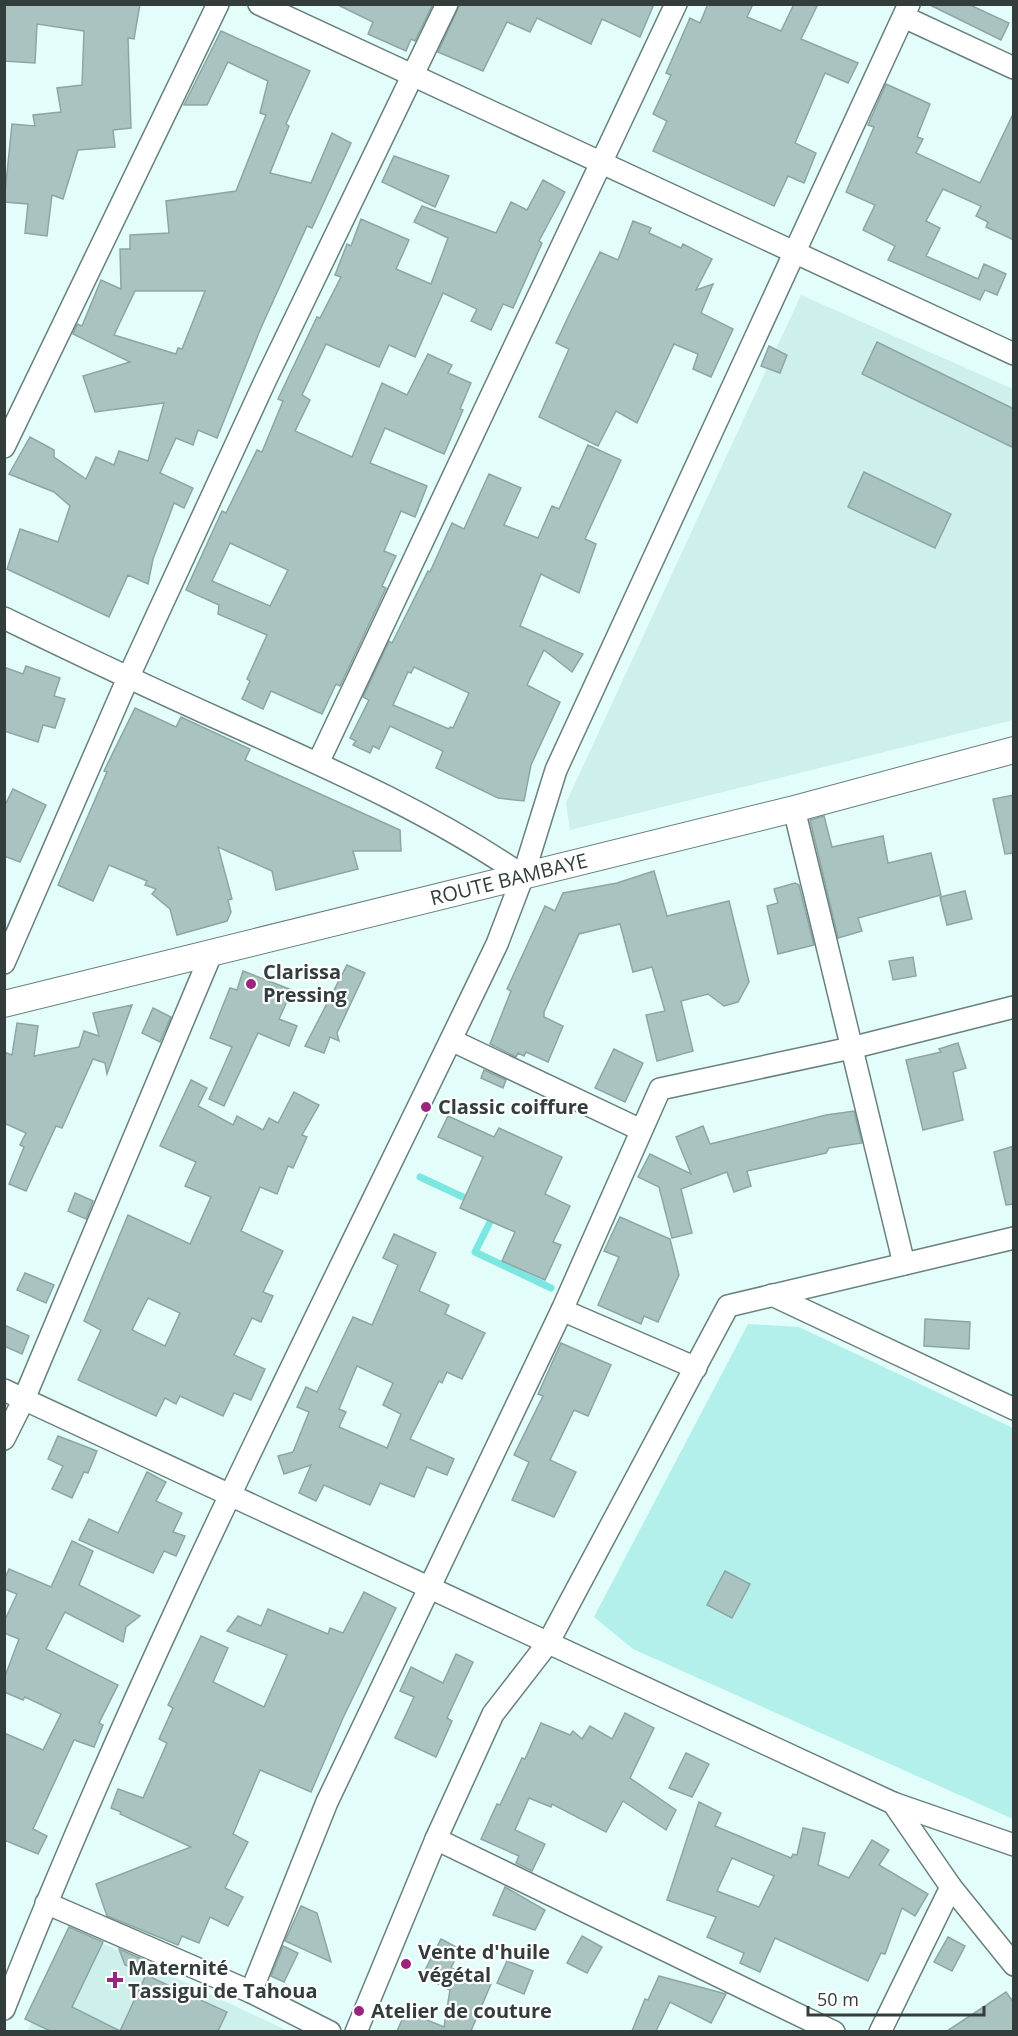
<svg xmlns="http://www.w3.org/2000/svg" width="1018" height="2036" font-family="'Open Sans',sans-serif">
  <rect width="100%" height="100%" fill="#e2fdfa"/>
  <!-- built -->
  <g fill="#cdf0ed">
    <path d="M801,295L1013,389V720L570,830L566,803Z"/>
    <path d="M72,1929L288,2031L27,2032Z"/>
  </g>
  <!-- green -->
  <path fill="#b4f0eb" d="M748,1324L799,1327L1013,1428V1819L633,1649L594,1617Z"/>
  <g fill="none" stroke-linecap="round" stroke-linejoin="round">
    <!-- stream -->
    <g stroke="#7ce7e0" stroke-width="7">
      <path d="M420,1177L465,1198"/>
      <path d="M494,1214L475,1252L551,1288"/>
    </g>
  </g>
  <!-- building -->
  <g fill="#a9c3c1" stroke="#8da6a4" stroke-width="1.5" fill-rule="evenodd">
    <path d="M4,4H140L134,39L128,38L131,128L113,130L115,147L78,150L63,199L52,195L47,236L25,233L28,204L4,202L12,124L35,126L33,115L61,112L57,88L82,85L84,31L37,24L35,63L4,61Z"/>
    <path d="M336,4H433L415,41L411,39L406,51L368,34L373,22Z"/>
    <path d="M460,4H654L640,37L602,19L591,44L537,18L530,32L507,22L483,71L438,52Z"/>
    <path d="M708,4H753L747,17L781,31L794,4H818L801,39L858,63L848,83L825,73L795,143L816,153L804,183L788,176L774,206L653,151L667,121L653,114L671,75L666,73L690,18L700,23Z"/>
    <path d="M928,4H968L1009,23L1001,40Z"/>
    <path d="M221,31L310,71L286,124L289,126L270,173L311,183L332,133L351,143L312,228L307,226L260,330L217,438L198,430L193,445L176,438L160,473L193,488L184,508L174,503L153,559L148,584L128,575L109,617L7,569L20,529L58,542L70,506L54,492L9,474L30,437L54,450V457L86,479L96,457L114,465L119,451L148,461L164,403L95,412L83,376L130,362L73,334L77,324L82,326L101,280L121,289L120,249H130V235L169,233L166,201L236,191L266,115L260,113L268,81L228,62L207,105H184ZM135,291H205L182,349L178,348L176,354L114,335Z"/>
    <path d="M886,84L930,104L917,137L923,139L916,153L980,183L1014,112V240L986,227L988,222L976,216L981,206L943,189L926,221L940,228L926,256L978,279L984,264L1006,274L997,295L985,290L980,300L888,260L895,246L863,230L875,205L846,192L874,127L868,125Z"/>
    <path d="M394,156L449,176L435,207L382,182Z"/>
    <path d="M543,180L565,192L539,241L542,243L513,308L503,304L491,330L471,321L477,309L443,293L415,357L389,345L379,367L326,344L302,395L310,400L295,431L352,457L382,383L407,395L428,354L452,365L448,373L471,383L460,409L463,410L444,454L385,428L370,463L427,486L415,517L401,511L384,551L396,556L382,586L386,588L340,686L336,684L322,714L271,691L263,709L242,699L250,681L247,679L267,635L218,614L219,605L186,590L222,511L226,513L257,450L262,452L283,401L278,399L317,317L320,318L341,277L335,275L347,244L351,246L361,219L409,240L396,269L431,284L448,238L414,222L422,206L496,233L511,202L527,210ZM230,543L288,570L270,606L212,581Z"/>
    <path d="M633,221L651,228L649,233L681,248L683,244L712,259L696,290L713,284L701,313L733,329L711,377L693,369L698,354L674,344L637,423L616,411L598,446L539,417L569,349L556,343L569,315L600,252L618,260Z"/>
    <path d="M877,342L1014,409V448L862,374Z"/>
    <path d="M769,346L787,355L780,373L761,366Z"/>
    <path d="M588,445L621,460L585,539L596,544L579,593L541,574L520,626L583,654L572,672L544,650L527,685L560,702L531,765L524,801L498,798L436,768L443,751L390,726L379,749L373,746L370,753L353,745L356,741L350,738L369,700L363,697L389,641L392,643L428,571L430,572L452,523L464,529L489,474L521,488L504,525L538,538L552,506L559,509ZM414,667L469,693L453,728L450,727L449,729L393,705L408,672L411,673Z"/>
    <path d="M864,472L951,514L935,548L848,507Z"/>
    <path d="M26,666L60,678L54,696L65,699L55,728L43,725L38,742L4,731V667L23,674Z"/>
    <path d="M135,708L176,727L181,717L250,749L245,760L400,830L401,851H353L358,869L276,890L272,871L218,847L232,899L228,900L231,912L227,921L177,935L170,909L152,894L156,889L145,885L147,881L109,865L93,901L58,885L107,772L104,771Z"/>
    <path d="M13,789L46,805L20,862L4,856V807Z"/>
    <path d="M1014,795V853L1005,854L993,799Z"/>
    <path d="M824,816L832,847L883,836L888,863L931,853L941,895L858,918L862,931L838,938L810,820Z"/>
    <path d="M654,871L667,916L729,901L749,982L738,1002L724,1006L708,994L681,1001L693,1051L657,1061L646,1015L665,1011L652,967L633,972L620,924L579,934L544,1012V1017L563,1026L548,1062L526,1052L524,1056L518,1053L516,1057L490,1044L511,991L507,989L545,906L555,911L563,893L617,883Z"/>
    <path d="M795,883L799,885L814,945L778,954L767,906L778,903L774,889Z"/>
    <path d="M965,891L972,919L947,925L940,897Z"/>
    <path d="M913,957L916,976L893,980L889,961Z"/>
    <path d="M347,965L365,973L337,1033L339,1041L330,1037L324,1053L305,1046Z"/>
    <path d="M243,971L292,990L279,1019L297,1026L289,1046L258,1033L224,1106L209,1099L232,1047L210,1038L230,988L237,990Z"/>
    <path d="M132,1005L107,1074L105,1063L93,1059L62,1128L56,1126L26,1191L9,1184L24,1147L20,1145L26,1133L4,1123V1052L12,1055L17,1023L38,1026L34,1056L79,1047L84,1031L99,1036L93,1013Z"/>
    <path d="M153,1008L171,1017L160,1042L142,1033Z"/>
    <path d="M958,1043L966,1068L953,1072L963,1120L923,1130L906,1060L941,1052L939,1049Z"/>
    <path d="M614,1049L643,1063L625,1102L595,1088Z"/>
    <path d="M484,1070L506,1080L503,1088L481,1078Z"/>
    <path d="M191,1080L207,1088L198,1106L233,1125L237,1116L263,1130L269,1118L278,1123L294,1092L319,1105L302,1135L307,1137L293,1168L288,1166L277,1194L260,1187L241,1231L283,1251L263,1292L273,1296L261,1322L252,1318L234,1355L265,1369L251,1400L234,1393L223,1416L180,1396L176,1404L165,1398L156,1416L78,1380L101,1330L84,1321L128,1215L190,1244L211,1197L185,1186L196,1162L160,1146ZM148,1298L180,1313L165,1346L132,1330Z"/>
    <path d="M854,1111L862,1143L829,1148L826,1153L747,1171L751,1186L734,1192L727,1172L681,1189L692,1233L672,1238L659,1187L638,1177L650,1154L691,1174L676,1137L703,1126L710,1144L826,1115Z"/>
    <path d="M448,1116L494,1137L499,1128L562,1157L545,1194L570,1206L553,1242L561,1245L545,1280L502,1261L515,1232L460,1208L483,1157L438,1137Z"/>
    <path d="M1014,1146V1204L1006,1205L994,1152Z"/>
    <path d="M75,1193L93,1201L86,1219L68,1211Z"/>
    <path d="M620,1217L670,1239L679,1275L658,1322L644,1316L641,1324L598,1305L619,1257L604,1251Z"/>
    <path d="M394,1234L436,1253L419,1291L449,1305L445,1314L485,1333L462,1379L447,1372L442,1383L439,1381L410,1439L454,1459L447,1475L427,1467L414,1497L380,1483L370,1505L324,1485L316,1501L299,1493L311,1465L284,1474L278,1456L293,1452L309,1412L297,1407L306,1387L317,1392L353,1317L372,1325L398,1265L383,1258ZM357,1366L393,1383L383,1405L401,1414L387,1448L339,1427L346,1412L339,1409Z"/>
    <path d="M25,1273L54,1285L46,1303L17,1290Z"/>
    <path d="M925,1319L970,1322L969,1349L924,1346Z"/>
    <path d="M4,1325L29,1336L22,1354L4,1346Z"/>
    <path d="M561,1343L611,1365L588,1416L574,1410L550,1460L576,1472L554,1517L512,1500L529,1462L514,1455L543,1396L538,1394Z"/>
    <path d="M58,1436L97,1451L88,1473L84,1472L72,1498L52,1489L63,1466L48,1459Z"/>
    <path d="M147,1472L166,1482L156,1501L182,1513L173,1532L185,1536L176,1556L164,1551L153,1573L79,1540L89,1519L118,1533Z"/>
    <path d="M72,1541L93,1551L79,1585L140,1616L126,1627L123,1642L65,1612L46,1649L118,1685L99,1723L103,1725L94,1747L74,1740L33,1829L47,1836L38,1854L4,1840V1733L43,1750L61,1714L25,1697L23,1700L4,1692V1679L19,1639L4,1633V1622L17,1594L4,1589V1580L9,1569L51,1587Z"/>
    <path d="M725,1571L750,1584L732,1618L707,1605Z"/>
    <path d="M364,1592L396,1608L343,1718L311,1792L260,1770L233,1834L248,1842L225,1888L243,1897L228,1926L210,1917L199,1943L182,1936L178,1945L107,1916L96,1884L191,1847L120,1814L121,1812L111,1808L118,1789L143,1798L167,1743L159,1739L173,1708L168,1705L201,1636L228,1648L213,1682L264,1707L287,1655L227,1631L238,1616L261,1626L268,1609L328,1634L330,1628L343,1633Z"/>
    <path d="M456,1654L473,1662L447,1718L452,1721L436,1757L395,1738L414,1697L400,1691L411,1667L443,1683Z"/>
    <path d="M625,1713L654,1728L630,1778L676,1810L666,1830L623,1801L606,1832L552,1804L551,1807L529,1798L515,1830L545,1844L532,1871L516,1863L519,1856L481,1839L497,1804L500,1805L522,1758L525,1759L541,1723L570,1735L573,1731L582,1739L590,1726L612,1739Z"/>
    <path d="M686,1753L709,1764L692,1797L669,1788Z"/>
    <path d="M699,1802L721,1813L715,1826L791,1858L793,1854L797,1855L803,1828L825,1833L818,1865L849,1878L872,1840L889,1850L879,1865L928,1894L915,1916L902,1908L885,1954L881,1953L868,1981L775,1938L760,1972L740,1963L744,1953L707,1937L716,1917L667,1900ZM732,1858L774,1876L759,1907L717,1891Z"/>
    <path d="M505,1887L545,1910L535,1930L493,1915Z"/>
    <path d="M301,1906L317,1913L331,1962L285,1941Z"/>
    <path d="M69,1927L103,1942L72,2007L120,2031L146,1975L227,2012L218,2031H50L25,2019Z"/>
    <path d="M582,1936L602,1947L587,1973L567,1963Z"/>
    <path d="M948,1937L965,1946L952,1971L934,1962Z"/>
    <path d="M441,1939L460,1949L451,1968L491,1984L471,2031H397L406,2011L444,2027L450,1990L422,1976Z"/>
    <path d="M283,1946L298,1953L284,1982L271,1976Z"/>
    <path d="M119,1949L144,1960L140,1971L125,1965Z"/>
    <path d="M507,1961L533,1971L524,1994L497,1983Z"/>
    <path d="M659,1976L726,1994L711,2023L670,2002L656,2031H632L645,1999L648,2000Z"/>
    <path d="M1006,1992L1014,2003V2031H947Z"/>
  </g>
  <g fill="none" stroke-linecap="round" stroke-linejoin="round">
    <!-- minor casing -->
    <g stroke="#68807e" stroke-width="24">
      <g id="minor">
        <path d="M259,4L1014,354"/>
        <path d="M904,17L1014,68"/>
        <path d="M4,447L218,4"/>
        <path d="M4,618C78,654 152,689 228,723C328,768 432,813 523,876L556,770L909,4"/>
        <path d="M318,763L676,4"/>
        <path d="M794,809L904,1264"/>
        <path d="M4,963L128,678L266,379L447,4"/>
        <path d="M451,1040L641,1130"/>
        <path d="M772,1295L1014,1409"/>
        <path d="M562,1310L696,1368"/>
        <path d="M4,1390L893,1803L951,1887L1014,1965"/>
        <path d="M4,1439L24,1399L212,952"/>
        <path d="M893,1803L1014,1845"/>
        <path d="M436,1839L834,2032"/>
        <path d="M46,1903L251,1992L330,2032"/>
        <path d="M251,1992L327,1802L562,1310L660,1089L851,1048L1014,1007"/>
        <path d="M4,2009C147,1645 328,1297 497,944L523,876"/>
        <path d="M356,2032L436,1839L493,1714L548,1643L728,1306L1014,1238"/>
        <path d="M880,2032L951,1887"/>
      </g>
    </g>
    <!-- tertiary casing -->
    <g stroke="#68807e" stroke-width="28">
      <g id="tertiary">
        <path id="s1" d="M4,1004L794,809L1014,750"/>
      </g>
    </g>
    <!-- minor -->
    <use href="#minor" stroke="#fff" stroke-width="21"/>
    <!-- tertiary -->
    <use href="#tertiary" stroke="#fff" stroke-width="26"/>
  </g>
  <!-- markers -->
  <g fill="#9a247e" stroke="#fff" stroke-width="2">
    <circle cx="251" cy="984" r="6"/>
    <circle cx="426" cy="1107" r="6"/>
    <circle cx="406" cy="1964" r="6"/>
    <path d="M112 1971h6v6h6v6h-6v6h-6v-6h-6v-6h6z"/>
    <circle cx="359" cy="2011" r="6"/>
  </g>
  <g text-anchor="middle" stroke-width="4.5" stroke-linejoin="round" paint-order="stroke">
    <!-- street labels -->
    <g font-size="20" fill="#323d3c" stroke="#fff">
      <text dy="7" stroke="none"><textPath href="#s1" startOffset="520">ROUTE BAMBAYE</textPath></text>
    </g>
    <!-- poi labels -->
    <g font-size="20" font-weight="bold" fill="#323d3c" stroke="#fff" text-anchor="start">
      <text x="263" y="979">Clarissa<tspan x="263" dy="23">Pressing</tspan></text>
      <text x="438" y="1114">Classic coiffure</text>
      <text x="418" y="1959">Vente d'huile<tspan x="418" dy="23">végétal</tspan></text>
      <text x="128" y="1975">Maternité<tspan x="128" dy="23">Tassigui de Tahoua</tspan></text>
      <text x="371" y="2018">Atelier de couture</text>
    </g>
  </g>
  <!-- border -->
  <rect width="1018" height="2036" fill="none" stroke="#323d3c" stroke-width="12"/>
  <!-- scale -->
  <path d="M808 2006v9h176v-9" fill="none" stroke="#323d3c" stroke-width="3"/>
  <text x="817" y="2006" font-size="18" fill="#323d3c" stroke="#ffffff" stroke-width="4.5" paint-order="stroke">50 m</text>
</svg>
